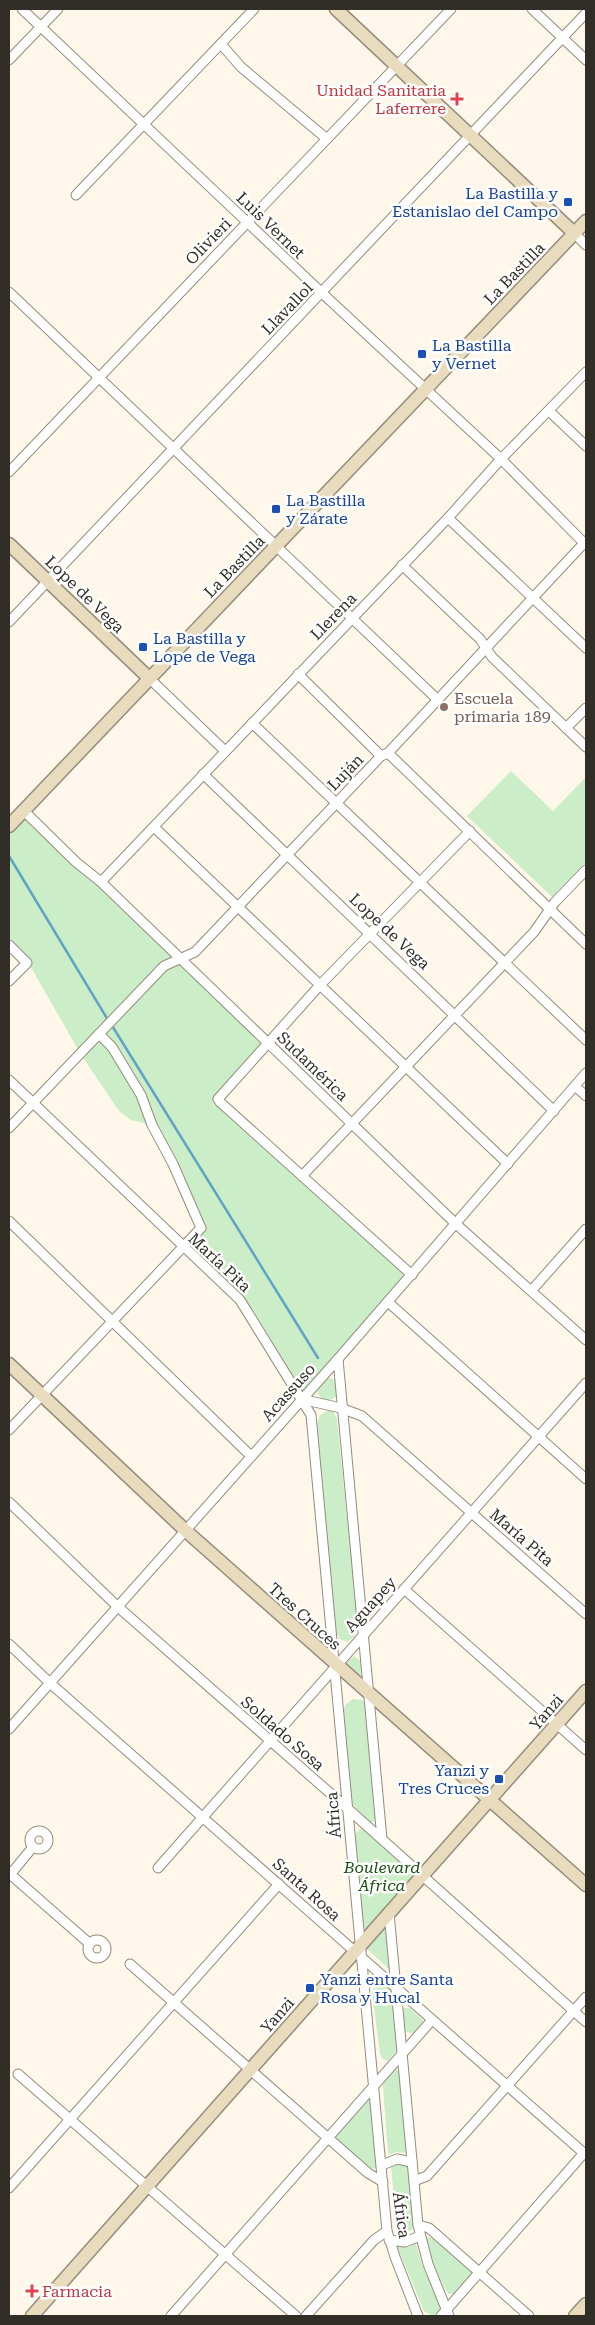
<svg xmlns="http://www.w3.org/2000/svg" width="595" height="2325" font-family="'Roboto Serif',serif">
  <rect width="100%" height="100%" fill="#fff8ea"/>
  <!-- built -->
  <path fill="#fbefd7" d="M456,90L466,99L457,109L447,99Z"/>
  <!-- green -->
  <g fill="#cbedc7">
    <path d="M511,771L553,811L586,777V862L552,897L467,816Z"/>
    <path d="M23,810L268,1044L218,1099L412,1275L301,1399L246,1307L182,1247L201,1228L152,1125L131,1120L119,1111L80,1053L32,969L9,945V826Z"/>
    <circle cx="328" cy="1389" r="11"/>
    <path d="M327,1411H333L337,1419L358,1626L354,1637L347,1642L340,1639L335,1631L317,1424L320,1415Z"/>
    <path d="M354,1656L361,1661V1674L358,1675L347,1666V1662Z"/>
    <path d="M353,1699L362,1700L368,1707L376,1819L373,1822L369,1823L351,1802L343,1710L346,1704Z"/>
    <path d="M361,1828L415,1873L370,1928L366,1929L363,1926L354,1835Z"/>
    <path d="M386,1926L391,1971L366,1948Z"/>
    <path d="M376,1984H382L392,1990L397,2049L388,2061L383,2059L380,2054L372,1992Z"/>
    <path d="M404,2008H410L423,2020L422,2024L414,2033L405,2032L402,2011Z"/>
    <path d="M397,2069L400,2071L407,2153L395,2152L390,2155L388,2153L383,2086L385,2078L393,2070Z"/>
    <path d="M370,2098H373L377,2168L370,2169L334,2138Z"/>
    <path d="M397,2163L409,2167L414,2227L407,2234H403L397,2229L391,2167Z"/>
    <path d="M425,2237L437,2238L471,2270L473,2274L455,2294H449L445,2289L425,2247Z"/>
    <path d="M416,2243L422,2265L441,2304V2309L433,2316L424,2311L397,2246L409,2247Z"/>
  </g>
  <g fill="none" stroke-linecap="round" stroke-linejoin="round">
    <!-- stream -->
    <g stroke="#62a2c5" stroke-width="2.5">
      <path d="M9,856L108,1020"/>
      <path d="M111,1024L318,1358"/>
    </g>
    <!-- street casing -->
    <g stroke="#948c7c" stroke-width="11">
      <g id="street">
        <path d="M22,9L322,293L501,459L586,545"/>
        <path d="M532,9L586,60"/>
        <path d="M221,44L241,67L327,139"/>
        <path d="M9,60L58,9"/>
        <path d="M76,195L254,9"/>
        <path d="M574,233L586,245"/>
        <path d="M9,292L438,700"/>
        <path d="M549,411L586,446"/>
        <path d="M9,472L451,9"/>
        <path d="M448,518L586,648"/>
        <path d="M402,565L480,639L492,657L586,747"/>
        <path d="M9,622L586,13"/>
        <path d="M298,674L381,756"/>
        <path d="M149,678L225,751"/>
        <path d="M252,723L586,1040"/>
        <path d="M566,728L586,708"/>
        <path d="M388,753L586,944"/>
        <path d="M203,774L554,1111"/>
        <path d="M23,810L76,862L101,882L456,1224L586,1340"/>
        <path d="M154,827L508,1164"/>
        <path d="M101,882L448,518L501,459L586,372"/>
        <path d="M9,945L27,963L9,981"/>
        <path d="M9,1080L240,1300L311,1415L387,2231L395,2257L418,2316"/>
        <path d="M575,1086L586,1096"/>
        <path d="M9,1128L164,966L195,952L381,756L388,753L586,541"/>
        <path d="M302,1176L534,932L555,902L586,870"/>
        <path d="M9,1221L251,1456"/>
        <path d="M412,1275L220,1102L218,1099L320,985L470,831"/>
        <path d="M532,1290L586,1229"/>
        <path d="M388,1302L586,1479"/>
        <path d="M338,1359L382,1839"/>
        <path d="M301,1399L341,1408L362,1416L586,1614"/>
        <path d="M9,1430L201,1228L173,1164L152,1125L141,1095L112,1047L99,1034"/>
        <path d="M9,1502L117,1606L347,1808L586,2022"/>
        <path d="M404,1589L586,1750"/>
        <path d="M9,1644L50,1683L586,2155"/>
        <path d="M9,1729L338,1359L586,1073"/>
        <circle cx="39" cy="1840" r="9"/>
        <path d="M158,1868L586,1383"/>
        <path d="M10,1874L90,1944"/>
        <path d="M9,1876L33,1847"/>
        <path d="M389,1913L418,2225L428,2264L449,2316"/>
        <circle cx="97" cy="1949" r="9"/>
        <path d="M130,1964L368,2173L383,2182"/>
        <path d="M18,2074L296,2316"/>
        <path d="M382,2165L397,2159L412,2162"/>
        <path d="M414,2181L427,2176L586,1997"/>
        <path d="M9,2188L279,1884"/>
        <path d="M418,2225L429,2228L529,2316"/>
        <path d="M389,2240L405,2242L420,2236"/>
        <path d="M171,2316L432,2020"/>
        <path d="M306,2316L374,2240L387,2231"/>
        <path d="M441,2316L584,2153"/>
      </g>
    </g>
    <!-- secondary casing -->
    <g stroke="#948c7c" stroke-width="15">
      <g id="secondary">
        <path d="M336,9L574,233"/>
        <path d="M9,544L149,678"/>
        <path d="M9,826L586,221"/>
        <path d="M9,1364L186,1531L586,1885"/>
        <path d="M32,2316L586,1691"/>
        <path d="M575,2316L586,2304"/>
      </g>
    </g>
    <!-- street -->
    <use href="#street" stroke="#fff" stroke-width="9"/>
    <!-- secondary -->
    <use href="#secondary" stroke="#e9dbbe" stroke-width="12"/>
  </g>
  <!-- markers -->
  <g fill="#e0444e" stroke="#fff" stroke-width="2">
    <path d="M454.5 91.5h5v5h5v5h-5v5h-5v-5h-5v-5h5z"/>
    <path d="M29.5 2283.5h5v5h5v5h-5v5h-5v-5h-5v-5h5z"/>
  </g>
  <g fill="#1a4fb4" stroke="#fff" stroke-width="2">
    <rect x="563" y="197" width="10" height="10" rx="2.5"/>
    <rect x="417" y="349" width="10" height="10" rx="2.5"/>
    <rect x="271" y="504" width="10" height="10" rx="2.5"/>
    <rect x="138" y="642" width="10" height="10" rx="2.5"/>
    <rect x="494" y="1774" width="10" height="10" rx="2.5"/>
    <rect x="305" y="1983" width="10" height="10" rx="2.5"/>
  </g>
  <circle fill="#8d6e63" stroke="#fff" stroke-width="2" cx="444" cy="707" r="5"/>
  <g text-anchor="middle" stroke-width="5" stroke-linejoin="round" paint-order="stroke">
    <!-- health labels -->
    <g font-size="16" fill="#be3a42" stroke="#fff" text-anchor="end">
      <text x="446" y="96">Unidad Sanitaria<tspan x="446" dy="18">Laferrere</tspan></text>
      <text x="42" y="2297" text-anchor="start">Farmacia</text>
    </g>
    <!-- transit labels -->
    <g font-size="16" fill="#164399" stroke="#fff" text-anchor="start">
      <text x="558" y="199" text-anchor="end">La Bastilla y<tspan x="558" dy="18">Estanislao del Campo</tspan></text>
      <text x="432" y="351">La Bastilla<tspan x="432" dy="18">y Vernet</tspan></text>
      <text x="286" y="506">La Bastilla<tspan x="286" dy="18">y Zárate</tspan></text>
      <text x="153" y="644">La Bastilla y<tspan x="153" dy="18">Lope de Vega</tspan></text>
      <text x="489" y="1776" text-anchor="end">Yanzi y<tspan x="489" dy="18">Tres Cruces</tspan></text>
      <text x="320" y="1985">Yanzi entre Santa<tspan x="320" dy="18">Rosa y Hucal</tspan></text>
    </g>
    <!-- street labels -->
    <g font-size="16" fill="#312e27" stroke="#fff">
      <text transform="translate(271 225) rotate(44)" y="6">Luis Vernet</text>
      <text transform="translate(208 241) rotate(-46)" y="6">Olivieri</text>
      <text transform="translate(514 273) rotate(-46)" y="6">La Bastilla</text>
      <text transform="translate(287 308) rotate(-46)" y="6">Llavallol</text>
      <text transform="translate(234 566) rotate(-46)" y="6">La Bastilla</text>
      <text transform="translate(85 594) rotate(44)" y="6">Lope de Vega</text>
      <text transform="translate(333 616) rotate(-46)" y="6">Llerena</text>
      <text transform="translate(345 772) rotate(-46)" y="6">Luján</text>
      <text transform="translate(390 931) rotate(43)" y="6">Lope de Vega</text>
      <text transform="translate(313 1066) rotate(44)" y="6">Sudamérica</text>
      <text transform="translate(220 1262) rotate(43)" y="6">María Pita</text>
      <text transform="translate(288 1392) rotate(-48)" y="6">Acassuso</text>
      <text transform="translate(522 1537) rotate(41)" y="6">María Pita</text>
      <text transform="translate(370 1604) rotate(-48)" y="6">Aguapey</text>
      <text transform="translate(305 1616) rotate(42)" y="6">Tres Cruces</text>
      <text transform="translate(546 1712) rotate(-49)" y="6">Yanzi</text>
      <text transform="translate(283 1733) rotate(41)" y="6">Soldado Sosa</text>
      <text transform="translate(333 1815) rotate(-95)" y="6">África</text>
      <text transform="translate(307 1889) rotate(42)" y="6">Santa Rosa</text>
      <text transform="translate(277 2015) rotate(-49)" y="6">Yanzi</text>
      <text transform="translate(402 2215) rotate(82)" y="6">África</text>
    </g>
    <!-- education labels -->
    <g font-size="16" fill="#785e54" stroke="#fff" text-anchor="start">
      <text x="454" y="704">Escuela<tspan x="454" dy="18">primaria 189</tspan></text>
    </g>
    <!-- park labels -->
    <g font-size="16" font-style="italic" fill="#165211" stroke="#fff">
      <text x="382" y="1873">Boulevard<tspan x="382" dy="18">África</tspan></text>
    </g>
  </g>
  <!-- border -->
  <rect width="595" height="2325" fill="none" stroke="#312e27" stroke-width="20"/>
</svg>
